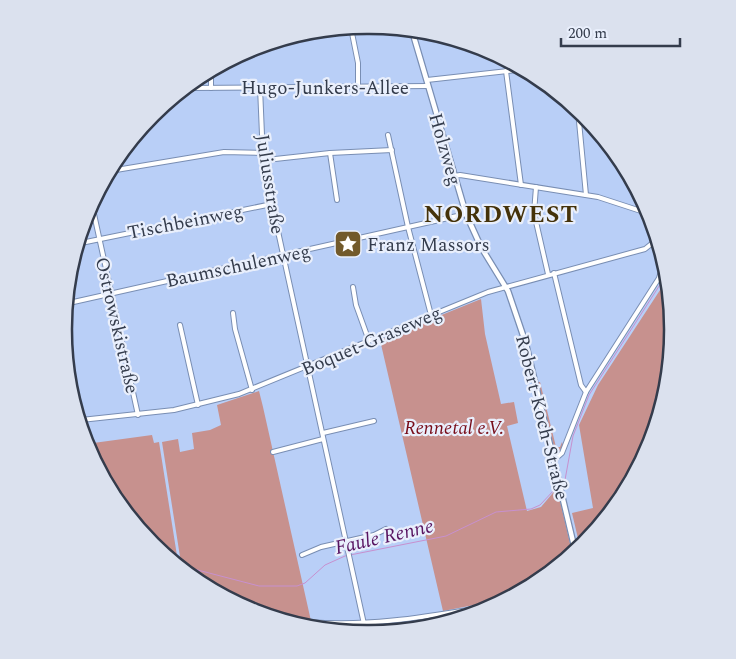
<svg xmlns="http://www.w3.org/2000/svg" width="736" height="659" font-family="Spectral,serif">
  <rect width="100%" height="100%" fill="#b9cff7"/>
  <!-- green -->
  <g fill="#c7918e">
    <path d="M664,284L672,330L649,446L580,547L572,513L593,508L579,425L598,385Z"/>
    <path d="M481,299L485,334L501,404L514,402L518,423L507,426L527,511L541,507L557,488L572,552L500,600L443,611L380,340Z"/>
    <path d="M538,382H540L556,447H560L562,442L563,445L559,452L555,451Z"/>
    <path d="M259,391L263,407L311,621L247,608L181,563L162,442L178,439L180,452L194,449L192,433L210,430L221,425L217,405Z"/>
    <path d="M152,435L154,443L159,442L178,562L152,545L86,444Z"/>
    <path d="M485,611L368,634L329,626L413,623Z"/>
  </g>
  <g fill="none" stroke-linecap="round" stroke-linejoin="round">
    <!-- stream -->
    <g stroke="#c790cf" stroke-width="1">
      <path d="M565,480L573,436L589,395L663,280"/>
      <path d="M186,567L259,586H297L305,583L325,565L345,556L446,536L496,512L531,509L540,505L555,489"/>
    </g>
    <!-- minor casing -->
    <g stroke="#798eb3" stroke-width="6">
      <g id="minor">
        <path d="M351,28L358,63V86"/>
        <path d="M506,71L521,185"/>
        <path d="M211,75V88"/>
        <path d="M427,80L517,70"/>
        <path d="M260,87L262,135L272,204L364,624"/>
        <path d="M192,88L428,86"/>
        <path d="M578,111L586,195"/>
        <path d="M388,135L408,227L431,315"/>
        <path d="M330,153L337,200"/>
        <path d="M266,160L330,153L392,150"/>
        <path d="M116,170L224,152L265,153"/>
        <path d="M454,176L460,175L598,197L650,214"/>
        <path d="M536,187L534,213L548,274"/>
        <path d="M92,205L138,415"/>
        <path d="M81,243L272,204"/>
        <path d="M554,273L581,385L586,392"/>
        <path d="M353,287L356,305L369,341"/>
        <path d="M69,303L466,214"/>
        <path d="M233,313L235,329L252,390"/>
        <path d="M180,325L198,405"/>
        <path d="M81,420L174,410L239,394L488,292L645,249L655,241"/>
        <path d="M323,433L374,421"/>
        <path d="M273,452L323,439"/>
        <path d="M554,460L562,453L586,392L659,278L661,271"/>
        <path d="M302,555L321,547L374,535L386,529"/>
        <path d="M309,622C373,627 430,616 492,606"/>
      </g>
    </g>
    <!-- tertiary casing -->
    <g stroke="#798eb3" stroke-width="7">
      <path id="tertiary" d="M413,34L466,214L481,247L508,291L526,344L575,550"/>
    </g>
    <!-- minor -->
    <use href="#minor" stroke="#fff" stroke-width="4"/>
    <!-- tertiary -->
    <use href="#tertiary" stroke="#fff" stroke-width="4.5"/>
  </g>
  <!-- icons -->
  <defs>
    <g id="sight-square" transform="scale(1.4375)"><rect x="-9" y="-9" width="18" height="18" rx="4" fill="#725a2b" stroke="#e9effc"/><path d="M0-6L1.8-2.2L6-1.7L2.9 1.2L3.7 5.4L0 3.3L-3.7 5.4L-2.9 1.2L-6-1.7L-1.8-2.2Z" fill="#fff"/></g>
  </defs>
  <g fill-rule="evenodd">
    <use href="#sight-square" x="348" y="244"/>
  </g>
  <g text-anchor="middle" stroke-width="4.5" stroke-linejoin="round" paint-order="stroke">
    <!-- street labels -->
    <g font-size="19" fill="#343c4c" stroke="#e9effc">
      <text x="325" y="94">Hugo-Junkers-Allee</text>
      <text transform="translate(446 149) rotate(74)" y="7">Holzweg</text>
      <text transform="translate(271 184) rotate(81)" y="7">Juliusstraße</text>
      <text transform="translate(185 221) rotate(-11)" y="7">Tischbeinweg</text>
      <text transform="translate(238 265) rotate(-12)" y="7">Baumschulenweg</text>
      <text transform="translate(118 325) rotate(77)" y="7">Ostrowskistraße</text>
      <text transform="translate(371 340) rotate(-23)" y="7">Boquet-Graseweg</text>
      <text transform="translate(543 417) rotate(76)" y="7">Robert-Koch-Straße</text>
    </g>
    <!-- poi labels -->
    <g font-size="19" fill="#343c4c" stroke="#e9effc" text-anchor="start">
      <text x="367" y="251">Franz Massors</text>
    </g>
    <!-- park labels -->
    <g font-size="19" font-style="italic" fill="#770c19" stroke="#e9effc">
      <text x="454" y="434">Rennetal e.V.</text>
    </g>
    <!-- water labels -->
    <g font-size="20" font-style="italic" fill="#581461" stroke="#e9effc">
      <text transform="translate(384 536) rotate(-13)" y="7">Faule Renne</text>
    </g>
    <!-- district labels -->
    <g font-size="24" font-weight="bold" letter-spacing="1" fill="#44320a" stroke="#e9effc">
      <text x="501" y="222">NORDWEST</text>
    </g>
  </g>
  <!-- crop -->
  <path d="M0 0H736V659H0ZM367 34H369A295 295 0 0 1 664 329V330A295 295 0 0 1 369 625H367A295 295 0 0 1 72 330V329A295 295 0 0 1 367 34Z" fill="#dbe1ee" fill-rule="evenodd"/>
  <path fill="none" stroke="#343c4c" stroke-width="2.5" d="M367 34H369A295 295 0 0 1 664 329V330A295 295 0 0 1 369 625H367A295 295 0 0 1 72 330V329A295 295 0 0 1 367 34Z"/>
  <!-- scale -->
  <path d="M561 38v8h119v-8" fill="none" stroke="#343c4c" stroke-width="2.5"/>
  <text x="568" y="38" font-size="15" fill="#343c4c" stroke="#e9effc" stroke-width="4" paint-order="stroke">200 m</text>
</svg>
